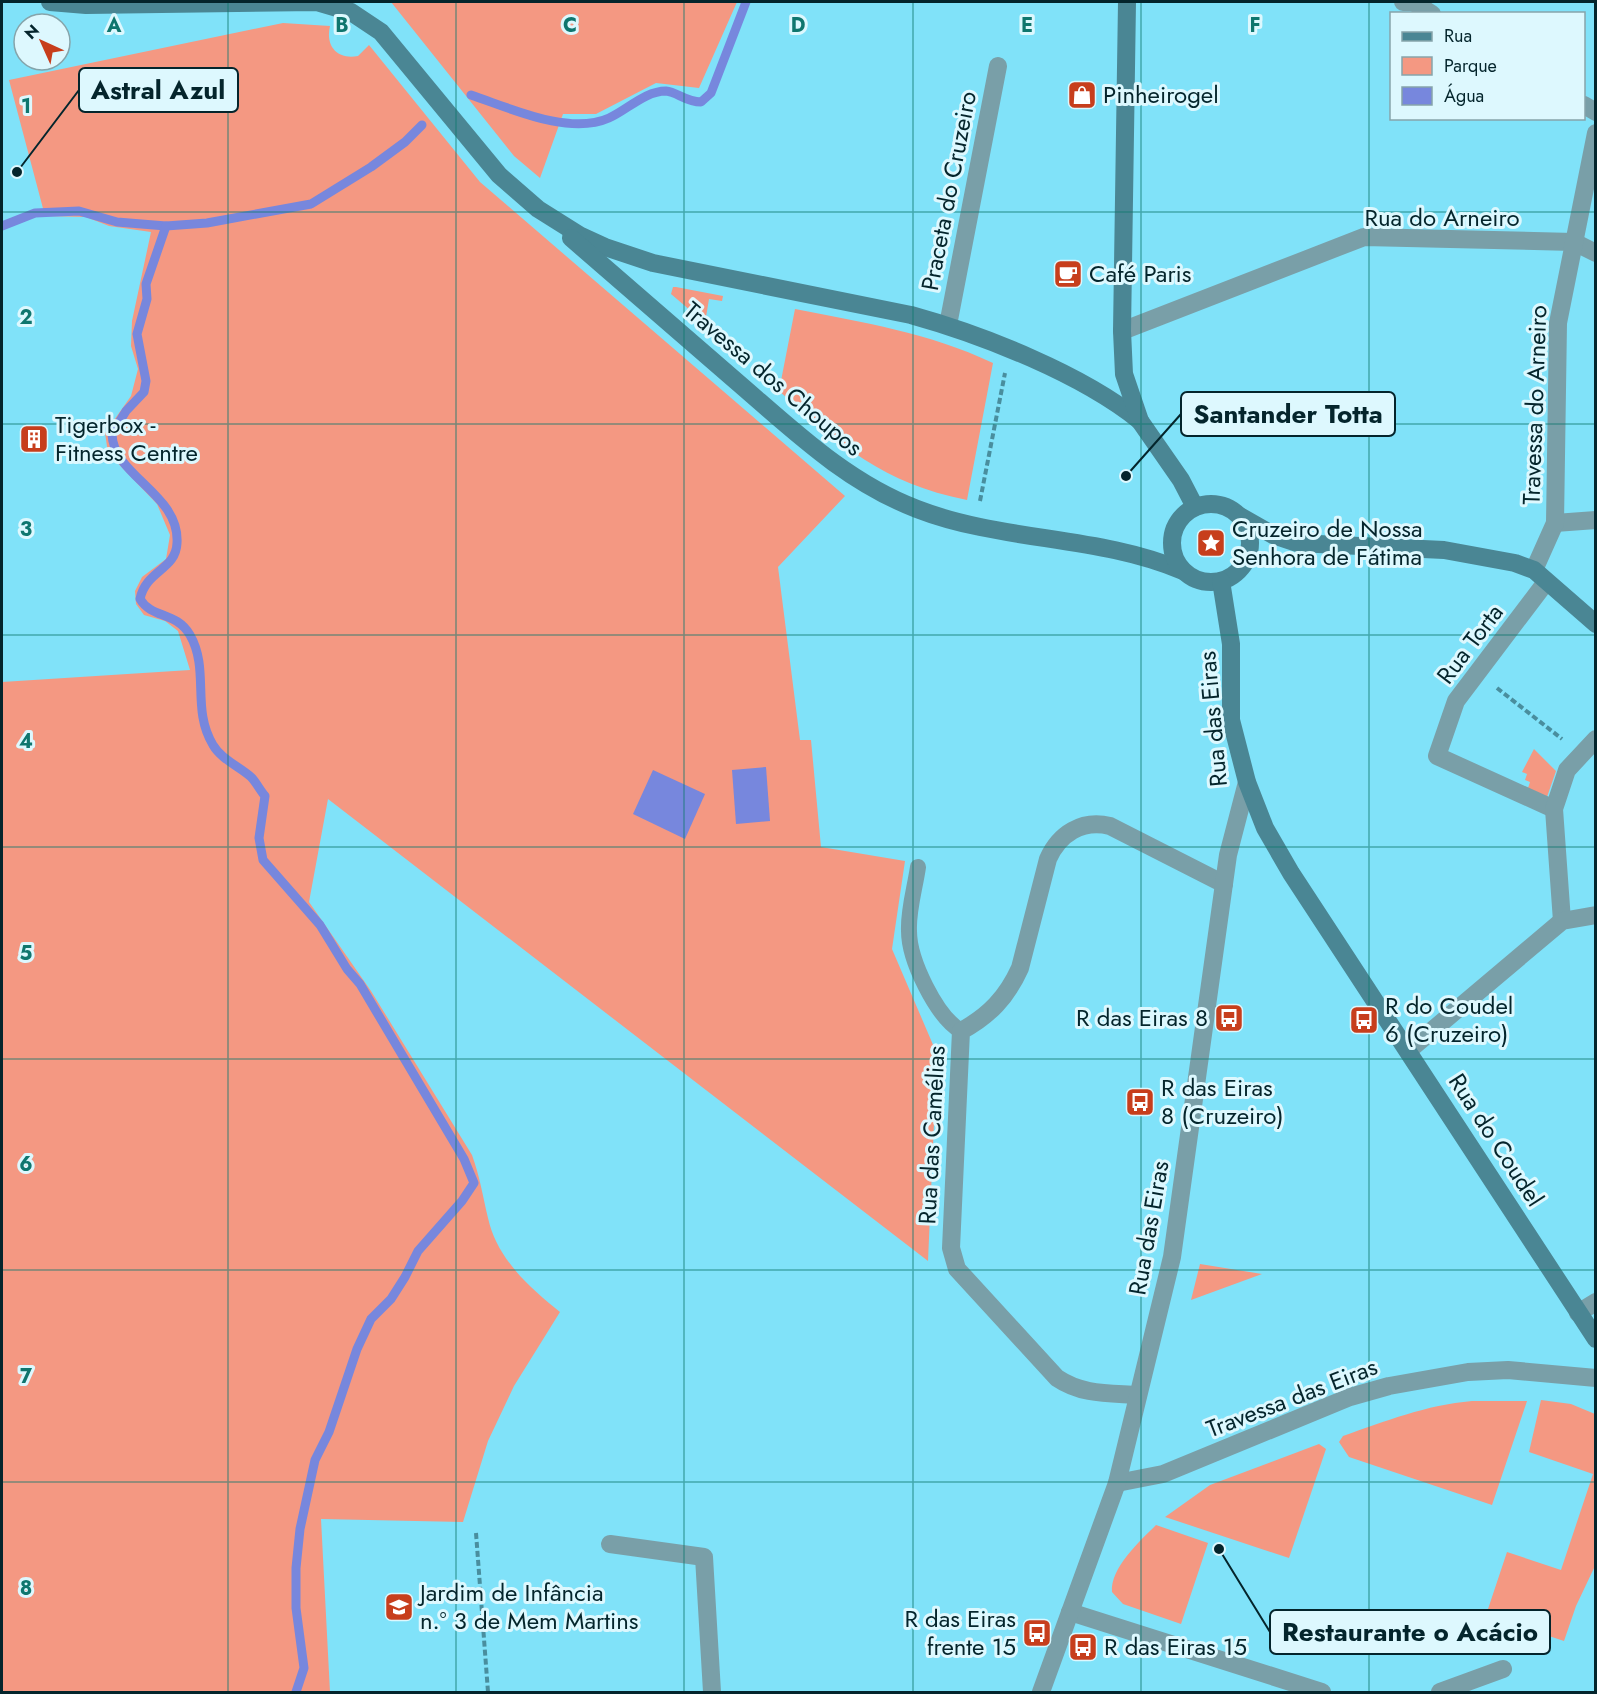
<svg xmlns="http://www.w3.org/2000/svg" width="1597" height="1694" font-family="Jost,sans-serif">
  <rect width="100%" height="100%" fill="#80e2f9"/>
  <!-- green -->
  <g fill="#f49882">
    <path d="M391,2H737L699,88L656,83L596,114H563L540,178L514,156Z"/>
    <path d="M283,23L330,26C325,47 338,60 358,56L369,45L480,182L845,496L778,567L800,740H811L821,847L905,861L892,949L937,1054L928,1261L328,799L309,902L371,991L472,1155C480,1177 483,1197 488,1218C497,1259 530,1288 560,1312L514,1386L488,1441L463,1522L321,1519L330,1692H2V682L190,670L178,631L165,621L144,615L136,604L135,591L142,577L166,559L170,535L157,504L108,453L105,433L131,396L138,369L131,346L132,321L151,232L109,226L86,217L45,216L9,80Z"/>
    <path d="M673,287H676L723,296L722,301L709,299L705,323L671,294Z"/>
    <path d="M795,309C865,323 927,332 993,363L967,500C882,483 842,446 779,391Z"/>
    <path d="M1534,749L1556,771L1547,797L1528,788L1530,782L1525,780L1527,774L1522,772Z"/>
    <path d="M1200,1264L1262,1274L1191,1300Z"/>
    <path d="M1541,1400L1571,1404L1595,1414V1566L1576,1606L1564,1641L1486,1615L1507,1552L1561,1570L1593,1474L1529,1452Z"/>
    <path d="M1472,1401H1527L1492,1505L1349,1457L1339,1442L1343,1436C1386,1421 1426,1405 1472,1401Z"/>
    <path d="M1319,1444L1326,1449L1289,1558L1165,1517L1210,1485Z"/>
    <path d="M1156,1525L1208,1543L1181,1624L1123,1604L1112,1592C1110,1568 1140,1541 1156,1525Z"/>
  </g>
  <!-- water -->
  <g fill="#7787dd">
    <path d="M766,767L770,821L736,824L732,770Z"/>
    <path d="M653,770L705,794L685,839L633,814Z"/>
  </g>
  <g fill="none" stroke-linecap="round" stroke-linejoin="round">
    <!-- stream -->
    <g stroke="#7787dd" stroke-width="9">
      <path d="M471,95C510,108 569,136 609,118C627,110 645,91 666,91C677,92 686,102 701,102L711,93L746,2"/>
      <path d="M2,226L35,213L79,211L117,222L166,226L207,223L311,204L371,167L405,142L422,125"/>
      <path d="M166,226L146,284L147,299L137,334L146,381L144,392L126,411L112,434C113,476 180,494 177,543C176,570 146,570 140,599C152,619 176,611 190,635C210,670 191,709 213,745C221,759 240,767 251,777C256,782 260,790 265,796L259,838L263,860L320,925L347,969L360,984L464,1159L474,1183L462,1201L418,1251L405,1277L391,1299L371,1319L357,1349L329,1432L315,1460L300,1529L296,1568V1608L304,1668L296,1692"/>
    </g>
    <!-- path -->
    <g stroke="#498e9e" stroke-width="4" stroke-dasharray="6 3" stroke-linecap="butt">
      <path d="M980,501L1005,373"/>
      <path d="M1497,688L1562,739"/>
      <path d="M476,1533L488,1692"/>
    </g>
    <!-- lane -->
    <path stroke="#799fa8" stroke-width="16" d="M918,867C915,888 908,910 909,931C909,960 936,1016 961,1031"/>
    <!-- street -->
    <g stroke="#799fa8" stroke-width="18">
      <path d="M1403,2H1413L1432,14"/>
      <path d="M1584,105L1596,112"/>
      <path d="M948,325L998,66"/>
      <path d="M1122,331L1364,237L1574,242L1596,253"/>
      <path d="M1555,523L1596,520"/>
      <path d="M1534,570L1555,523L1558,323L1596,133"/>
      <path d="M1546,582L1456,701L1437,756L1554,809"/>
      <path d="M1562,921L1554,809L1567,770L1596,739"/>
      <path d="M1409,1050L1562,921L1596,915"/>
      <path d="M1578,1313L1596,1302"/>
      <path d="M1138,1395C1109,1393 1082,1395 1057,1378L957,1269L951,1248L961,1031C989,1016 1007,997 1020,968L1048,859C1059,834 1082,819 1110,826L1224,884"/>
      <path d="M1117,1483L1163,1474L1350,1397L1389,1386L1468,1372L1508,1370L1596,1378"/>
      <path d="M610,1544L704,1557L712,1692"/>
      <path d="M1070,1612L1322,1692"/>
      <path d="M1041,1692L1117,1483L1172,1257L1228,855L1247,782"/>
      <path d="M1440,1692L1503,1669"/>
    </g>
    <!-- secondary -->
    <g stroke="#4a8694" stroke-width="18">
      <path d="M50,2L86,5L317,2L351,12L381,32L499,175L538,209L581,236L605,247L653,263L911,315C983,335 1082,374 1140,421"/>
      <path d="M1127,2L1122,331L1124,374L1140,421L1181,480L1195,507"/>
      <path d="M571,238C626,285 681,333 736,381C793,430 846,482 917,509C1002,542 1099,535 1183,571"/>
      <circle cx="1211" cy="543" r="39"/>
      <path d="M1238,515L1273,535L1297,543L1444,550L1515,563L1534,570L1596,624"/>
      <path d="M1221,581L1231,644V720L1247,782L1265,828L1291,873L1596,1339"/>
    </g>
  </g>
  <!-- grid -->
  <path fill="none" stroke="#0f766e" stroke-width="1.5" stroke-opacity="0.55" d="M228,2V1692M456,2V1692M684,2V1692M913,2V1692M1141,2V1692M1369,2V1692M2,212H1596M2,424H1596M2,635H1596M2,847H1596M2,1059H1596M2,1270H1596M2,1482H1596"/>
  <!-- icons -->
  <defs>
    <g id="shop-square" transform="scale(1.5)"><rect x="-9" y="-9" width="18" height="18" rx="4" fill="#c73e1c" stroke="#ddf8fe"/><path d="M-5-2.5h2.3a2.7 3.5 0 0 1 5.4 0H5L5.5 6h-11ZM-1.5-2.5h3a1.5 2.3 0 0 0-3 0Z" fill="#fff"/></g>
    <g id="cafe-square" transform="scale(1.5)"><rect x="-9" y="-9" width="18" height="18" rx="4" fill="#c73e1c" stroke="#ddf8fe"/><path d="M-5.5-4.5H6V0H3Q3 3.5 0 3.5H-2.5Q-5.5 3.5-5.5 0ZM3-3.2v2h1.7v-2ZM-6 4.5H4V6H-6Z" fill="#fff"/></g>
    <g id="building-square" transform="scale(1.5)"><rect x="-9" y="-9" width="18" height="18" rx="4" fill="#c73e1c" stroke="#ddf8fe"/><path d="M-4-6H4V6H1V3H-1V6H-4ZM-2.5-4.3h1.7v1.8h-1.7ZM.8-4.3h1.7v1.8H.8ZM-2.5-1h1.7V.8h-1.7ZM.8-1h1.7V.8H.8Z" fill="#fff"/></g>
    <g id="sight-square" transform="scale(1.5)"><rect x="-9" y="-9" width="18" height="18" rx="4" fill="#c73e1c" stroke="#ddf8fe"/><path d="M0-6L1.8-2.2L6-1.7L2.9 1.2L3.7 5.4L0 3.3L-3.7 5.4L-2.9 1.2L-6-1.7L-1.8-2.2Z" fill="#fff"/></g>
    <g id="bus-square" transform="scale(1.5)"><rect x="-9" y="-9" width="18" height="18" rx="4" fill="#c73e1c" stroke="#ddf8fe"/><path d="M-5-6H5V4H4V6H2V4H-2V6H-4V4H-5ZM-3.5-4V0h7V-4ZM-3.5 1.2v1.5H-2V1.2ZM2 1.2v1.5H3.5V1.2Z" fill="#fff"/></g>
    <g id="school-square" transform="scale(1.5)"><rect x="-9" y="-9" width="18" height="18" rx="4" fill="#c73e1c" stroke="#ddf8fe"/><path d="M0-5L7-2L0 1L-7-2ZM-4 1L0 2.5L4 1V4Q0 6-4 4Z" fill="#fff"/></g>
  </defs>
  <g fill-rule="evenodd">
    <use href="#shop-square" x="1082" y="95"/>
    <use href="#cafe-square" x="1068" y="274"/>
    <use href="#building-square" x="34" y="439"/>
    <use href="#sight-square" x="1211" y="543"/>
    <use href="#bus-square" x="1229" y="1018"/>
    <use href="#bus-square" x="1364" y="1020"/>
    <use href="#bus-square" x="1140" y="1102"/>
    <use href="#school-square" x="399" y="1607"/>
    <use href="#bus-square" x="1037" y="1633"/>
    <use href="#bus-square" x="1083" y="1647"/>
  </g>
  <g text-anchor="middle" stroke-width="6" stroke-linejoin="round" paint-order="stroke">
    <!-- poi labels -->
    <g font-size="24" fill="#04252c" stroke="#ddf8fe" text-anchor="start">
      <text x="1103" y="103">Pinheirogel</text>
      <text x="1089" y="282">Café Paris</text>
      <text x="55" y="433">Tigerbox -<tspan x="55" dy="28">Fitness Centre</tspan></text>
      <text x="1232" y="537">Cruzeiro de Nossa<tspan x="1232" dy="28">Senhora de Fátima</tspan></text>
      <text x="1385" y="1014">R do Coudel<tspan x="1385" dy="28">6 (Cruzeiro)</tspan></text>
      <text x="1208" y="1026" text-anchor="end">R das Eiras 8</text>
      <text x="1161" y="1096">R das Eiras<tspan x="1161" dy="28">8 (Cruzeiro)</tspan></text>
      <text x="420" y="1601">Jardim de Infância<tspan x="420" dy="28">n.º 3 de Mem Martins</tspan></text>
      <text x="1016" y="1627" text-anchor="end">R das Eiras<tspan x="1016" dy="28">frente 15</tspan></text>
      <text x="1104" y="1655">R das Eiras 15</text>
    </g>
    <!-- street labels -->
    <g font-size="24" fill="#04252c" stroke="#ddf8fe">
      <text transform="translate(949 191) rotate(-79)" y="8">Praceta do Cruzeiro</text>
      <text x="1442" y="226">Rua do Arneiro</text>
      <text transform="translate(773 379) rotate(40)" y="8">Travessa dos Choupos</text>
      <text transform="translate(1535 405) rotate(-88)" y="8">Travessa do Arneiro</text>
      <text transform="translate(1470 644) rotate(-53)" y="8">Rua Torta</text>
      <text transform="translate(1213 719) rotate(-95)" y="8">Rua das Eiras</text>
      <text transform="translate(932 1135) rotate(-87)" y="8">Rua das Camélias</text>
      <text transform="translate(1496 1140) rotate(57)" y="8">Rua do Coudel</text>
      <text transform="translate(1149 1228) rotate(-80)" y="8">Rua das Eiras</text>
      <text transform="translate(1292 1398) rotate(-21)" y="8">Travessa das Eiras</text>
    </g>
  </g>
  <g font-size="20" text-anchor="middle" font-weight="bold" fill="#0f766e" stroke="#ddf8fe" stroke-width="6" stroke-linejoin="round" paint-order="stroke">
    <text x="114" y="32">A</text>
    <text x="342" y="32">B</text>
    <text x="570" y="32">C</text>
    <text x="798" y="32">D</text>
    <text x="1027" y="32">E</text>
    <text x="1255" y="32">F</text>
    <text x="26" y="113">1</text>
    <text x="26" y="324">2</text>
    <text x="26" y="536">3</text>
    <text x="26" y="748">4</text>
    <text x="26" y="960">5</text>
    <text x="26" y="1171">6</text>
    <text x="26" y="1383">7</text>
    <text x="26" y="1595">8</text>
  </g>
  <!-- callouts -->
  <path fill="none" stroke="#04252c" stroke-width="2" d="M17 172L79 90M1126 476L1181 414M1219 1549L1270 1632"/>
  <g fill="#04252c" stroke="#ddf8fe" stroke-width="2">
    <circle cx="17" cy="172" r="6"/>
    <circle cx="1126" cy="476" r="6"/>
    <circle cx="1219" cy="1549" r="6"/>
  </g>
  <g fill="#ddf8fe" stroke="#04252c" stroke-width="2">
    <rect x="79" y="68" width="159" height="44" rx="6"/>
    <rect x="1181" y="392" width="214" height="44" rx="6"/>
    <rect x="1270" y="1610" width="280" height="44" rx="6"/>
  </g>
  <g font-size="26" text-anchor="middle" font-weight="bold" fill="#04252c">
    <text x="158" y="99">Astral Azul</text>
    <text x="1288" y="423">Santander Totta</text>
    <text x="1410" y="1641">Restaurante o Acácio</text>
  </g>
  <!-- border -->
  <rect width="1597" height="1694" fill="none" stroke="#04252c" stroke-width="6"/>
  <!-- legend -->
  <rect x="1390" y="12" width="195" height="108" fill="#ddf8fe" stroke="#86a4aa" stroke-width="1.5"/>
  <rect x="1402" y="32" width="30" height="9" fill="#4a8694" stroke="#86a4aa" stroke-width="1.5"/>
  <text x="1444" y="42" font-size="18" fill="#04252c">Rua</text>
  <rect x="1402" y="57" width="30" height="18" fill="#f49882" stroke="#86a4aa" stroke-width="1.5"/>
  <text x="1444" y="72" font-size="18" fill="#04252c">Parque</text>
  <rect x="1402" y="87" width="30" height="18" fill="#7787dd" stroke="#86a4aa" stroke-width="1.5"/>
  <text x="1444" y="102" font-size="18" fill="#04252c">Água</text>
  <!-- north arrow -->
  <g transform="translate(42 42) rotate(315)"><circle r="28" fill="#ddf8fe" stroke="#86a4aa" stroke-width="1.5"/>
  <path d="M0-4.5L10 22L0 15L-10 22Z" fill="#c73e1c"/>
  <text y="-9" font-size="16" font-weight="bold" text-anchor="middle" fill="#04252c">N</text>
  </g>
</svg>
